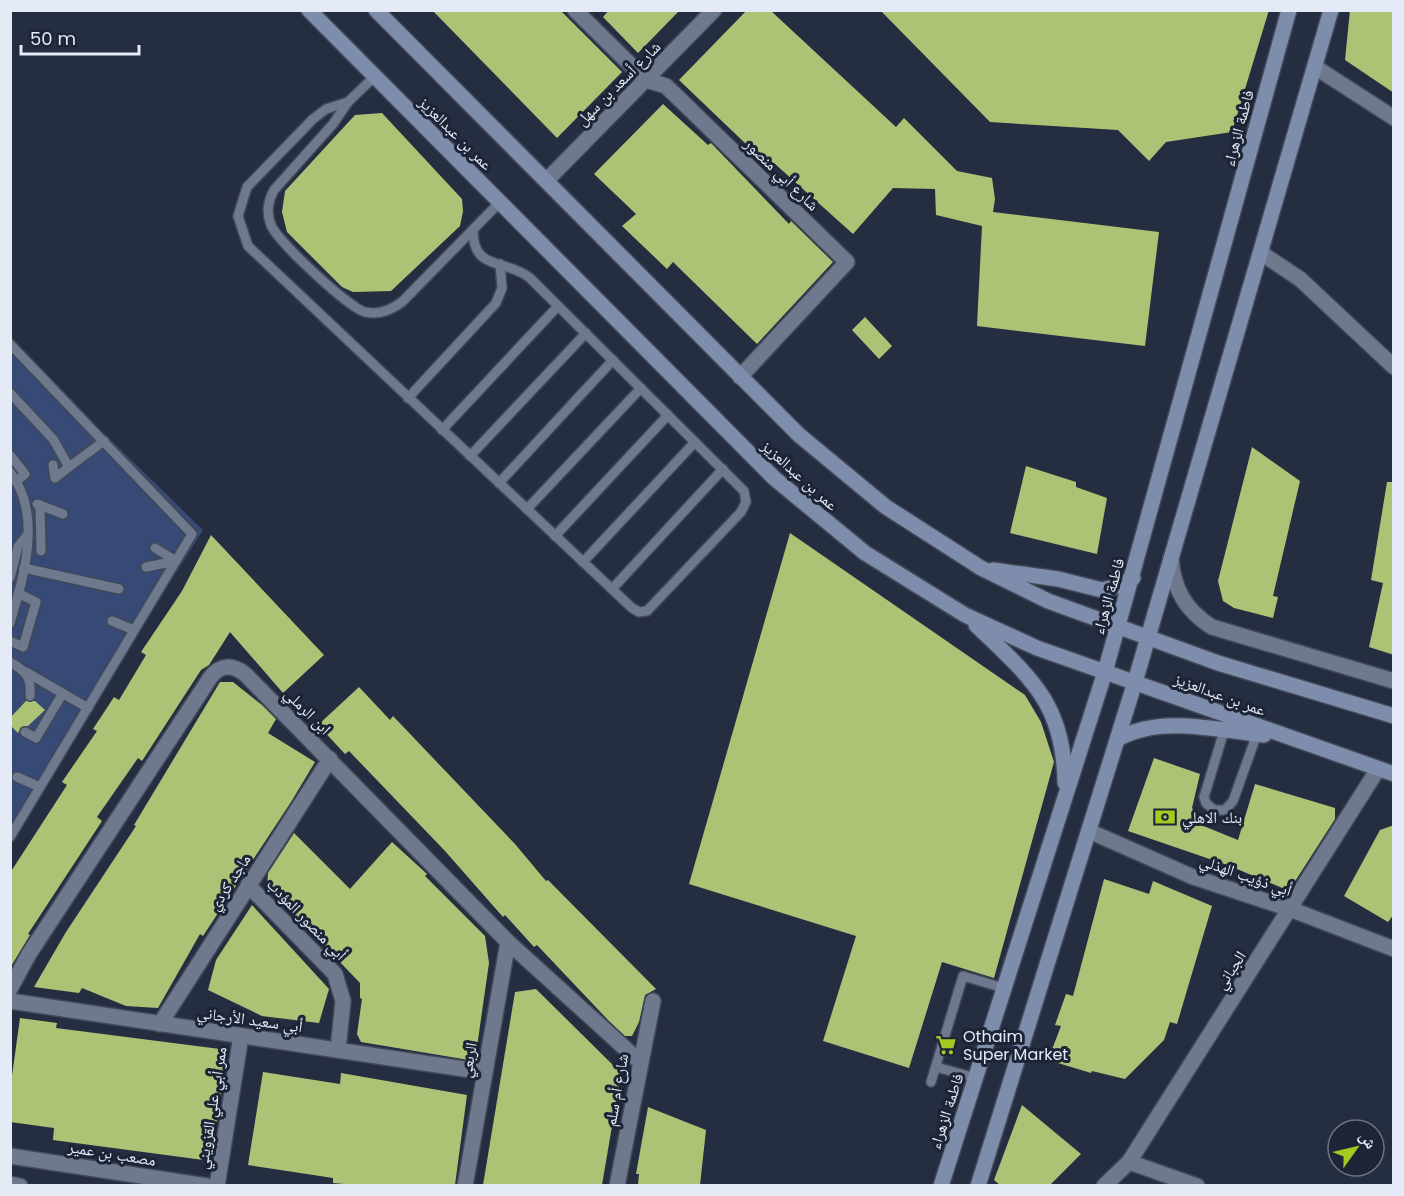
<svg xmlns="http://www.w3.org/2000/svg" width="1404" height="1196" font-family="Poppins,'Noto Naskh Arabic',sans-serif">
  <rect width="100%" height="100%" fill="#252e40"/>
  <!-- garden -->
  <path fill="#374a75" d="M11,343L203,530L11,835Z"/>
  <!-- building -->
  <g fill="#aec276">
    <path d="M432,10H560L622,72L557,138Z"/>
    <path d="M609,10H680L638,53L603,17Z"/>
    <path d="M747,10H770L896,127L904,118L957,171L992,178L995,199L993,212L1159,232L1145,346L977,326L982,226L936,215L935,189L893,188L853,234L774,163L770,167L679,80Z"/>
    <path d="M880,10H1269L1232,132L1166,142L1149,161L1118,130L990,122Z"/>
    <path d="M1350,10H1394V93L1345,60Z"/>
    <path d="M663,104L708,145L711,143L789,224L791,221L833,262L757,344L673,262L667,269L622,226L636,214L594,174Z"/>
    <path d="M382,113L462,199L463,211L460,226L391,291L353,292L342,287L287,232L282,212L285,191L355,115Z"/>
    <path d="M865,317L892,346L879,359L852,330Z"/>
    <path d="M1252,447L1300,481L1273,596L1278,597L1273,618L1234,608L1223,601L1218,581Z"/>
    <path d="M1026,466L1076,482V487L1107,498L1097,554L1010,533Z"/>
    <path d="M1387,482H1394V655L1369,647L1383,583L1371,580Z"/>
    <path d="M790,533L1025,695L1041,722L1054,762L994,978L942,962L909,1068L823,1041L856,936L689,884Z"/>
    <path d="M211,535L324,655L283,693L230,632L209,665L201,670L142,761L138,758L97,817L102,821L28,934L30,935L10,968V873L67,785L62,782L97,731L93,729L114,697L119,700L146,655L141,652L182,591Z"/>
    <path d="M220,682H233L262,705L276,719L268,733L315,762L291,802L203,936L200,934L158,1008L126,1006L82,988L79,993L34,987L66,932L136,826L134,825Z"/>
    <path d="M359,687L390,720L393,716L515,844L546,881L548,880L656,989L645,995L639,1022L632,1036H625L609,1021L537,945L534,947L505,915L503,917L445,851L349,751L345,754L318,725Z"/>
    <path d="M26,701H35L45,710L28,726L21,727L18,733L10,725V718Z"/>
    <path d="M1154,758L1200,774L1192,808L1201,825L1238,840L1255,784L1335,808V819L1292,886L1287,890L1230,866L1128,831Z"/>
    <path d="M1394,825V914L1388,922L1344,896L1380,830Z"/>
    <path d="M294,833L350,889L392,842L427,874L425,876L485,936L489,963L475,1061L361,1042L357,1034L362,999L360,998V983L267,886L268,873Z"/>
    <path d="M1104,879L1149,894L1153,881L1212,906L1177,1024L1170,1022L1164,1040L1125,1079L1092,1071L1091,1073L1048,1060L1061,1026L1055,1025L1066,994L1073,996Z"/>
    <path d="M252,905L329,989L319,1023L262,1016L208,990L216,960Z"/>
    <path d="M536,989L621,1073L602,1185H483L515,992Z"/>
    <path d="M20,1018L57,1023L56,1028L220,1049L226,1057L211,1161L53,1140L54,1128L10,1122V1090Z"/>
    <path d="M263,1072L340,1084L341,1073L467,1095L455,1185H355L333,1183V1178L248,1165Z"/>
    <path d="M1022,1105L1081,1154L1050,1185H1000L994,1180Z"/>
    <path d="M648,1107L706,1130L700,1185H638L639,1174H636Z"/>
  </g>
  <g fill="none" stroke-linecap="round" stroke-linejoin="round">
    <!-- service casing -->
    <g stroke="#414958" stroke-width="12">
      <g id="service">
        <path d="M374,77L348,102L333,124L274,190C268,201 266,213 271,225C277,241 349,308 365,312C379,315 392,310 403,301L499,203"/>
        <path d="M348,102L326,109L313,119L247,187L238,216L248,246L632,608L639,612L647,611L741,512L746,502L744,491L530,278C505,258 473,272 473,230"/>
        <path d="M10,344L192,534L10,837"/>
        <path d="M10,393L53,439L69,467L55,478L53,465"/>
        <path d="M408,398L496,303L502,288L500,264"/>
        <path d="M442,430L558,306"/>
        <path d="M10,455L25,474L17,481"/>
        <path d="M470,456L586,333"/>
        <path d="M69,467L104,441"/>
        <path d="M10,472C43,514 24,576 10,623"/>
        <path d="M499,483L613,360"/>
        <path d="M37,504L63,514"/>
        <path d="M40,505L41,551"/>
        <path d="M527,509L641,388"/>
        <path d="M555,536L668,415"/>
        <path d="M155,548L176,561"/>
        <path d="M583,562L695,442"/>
        <path d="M146,567L176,561"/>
        <path d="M24,568L119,589"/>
        <path d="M10,578L18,547L27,535"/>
        <path d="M612,589L723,469"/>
        <path d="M112,621L134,630"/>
        <path d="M10,641L23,647L36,602L18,593"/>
        <path d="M10,662C26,671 32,678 30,696"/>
        <path d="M26,672L88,708"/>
        <path d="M1224,731L1204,797L1206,803L1214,810H1225L1233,801L1257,734"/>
        <path d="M25,732L36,738L63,693"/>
        <path d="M17,777L40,787"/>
        <path d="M936,1067L976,1078"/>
        <path d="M931,1082L963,976L1004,988"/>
      </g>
    </g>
    <!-- minor casing -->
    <g stroke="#414958" stroke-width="18">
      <g id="minor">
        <path d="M575,10L646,80L666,86L847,262L740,377"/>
        <path d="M1315,67L1394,118"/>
        <path d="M547,180L714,10"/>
        <path d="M1261,253L1300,279L1394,367"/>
        <path d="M1089,831L1193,877L1290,909L1394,949"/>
        <path d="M248,885L335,974L343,1001L338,1050"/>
        <path d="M10,989L29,954L210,678C220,664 233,664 246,675L508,942L639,1061"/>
        <path d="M10,1001L484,1072"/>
        <path d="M160,1024L330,759"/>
        <path d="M1129,1162L1197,1186"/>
        <path d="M217,1186L241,1036"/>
        <path d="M465,1186L508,942"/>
        <path d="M617,1186L653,1001"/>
        <path d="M1104,1186L1129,1162L1378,769"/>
      </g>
    </g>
    <!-- tertiary casing -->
    <g stroke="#414958" stroke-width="18">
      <g id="tertiary">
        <path d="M1171,558C1173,589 1186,611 1212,627L1394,681"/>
        <path d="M10,1156L207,1186"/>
        <path d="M10,1184L20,1186"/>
      </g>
    </g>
    <!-- secondary casing -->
    <g stroke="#414958" stroke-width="18">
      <g id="secondary">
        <path d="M309,10L774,478L865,553L965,615L1037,648L1394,774"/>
        <path d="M376,10L799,435L886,507L981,568L1048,601L1218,663L1394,716"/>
        <path d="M993,570L1058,579L1102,590L1118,586L1133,578"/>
        <path d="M976,625C1030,677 1064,703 1065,783"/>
        <path d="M1118,739C1160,715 1217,730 1264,735"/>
        <path d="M941,1186L1105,672L1289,10"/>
        <path d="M978,1186L1135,682L1331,10"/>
      </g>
    </g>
    <!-- service -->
    <use href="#service" stroke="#6f798e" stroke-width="9"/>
    <!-- minor -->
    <use href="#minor" stroke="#6f798e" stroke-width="15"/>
    <!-- tertiary -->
    <use href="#tertiary" stroke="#6f798e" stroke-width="15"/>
    <!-- secondary -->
    <use href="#secondary" stroke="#7e8dac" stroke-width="15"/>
  </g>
  <!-- icons -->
  <defs>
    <g id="bank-bare" transform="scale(1.62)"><path d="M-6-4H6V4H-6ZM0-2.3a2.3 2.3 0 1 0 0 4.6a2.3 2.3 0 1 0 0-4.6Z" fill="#a7c81f" stroke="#1c2435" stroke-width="2.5" paint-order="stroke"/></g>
    <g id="supermarket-bare" transform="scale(1.62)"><path d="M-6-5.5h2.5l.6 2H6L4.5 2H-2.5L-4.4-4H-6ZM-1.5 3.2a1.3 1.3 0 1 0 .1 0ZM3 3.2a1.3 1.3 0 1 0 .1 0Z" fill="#a7c81f" stroke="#1c2435" stroke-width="2.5" paint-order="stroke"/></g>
  </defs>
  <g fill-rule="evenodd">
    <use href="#bank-bare" x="1165" y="817"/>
    <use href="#supermarket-bare" x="946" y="1045"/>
  </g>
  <g text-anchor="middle" stroke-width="6" stroke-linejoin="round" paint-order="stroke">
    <!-- street labels -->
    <g font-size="16" fill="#e4eaf6" stroke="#1c2435">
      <text transform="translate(618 83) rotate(-45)" y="6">شارع أسعد بن سهل</text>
      <text transform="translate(1238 128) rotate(-75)" y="6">فاطمة الزهراء</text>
      <text transform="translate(456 133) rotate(45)" y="6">عمر بن عبدالعزيز</text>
      <text transform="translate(782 174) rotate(44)" y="6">شارع أبي منصور</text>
      <text transform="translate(800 475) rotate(42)" y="6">عمر بن عبدالعزيز</text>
      <text transform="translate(1108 596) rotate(-74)" y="6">فاطمة الزهراء</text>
      <text transform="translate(1220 694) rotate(20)" y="6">عمر بن عبدالعزيز</text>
      <text transform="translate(308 711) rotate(45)" y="6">ابن الرملي</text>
      <text transform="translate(1246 875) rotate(19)" y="6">أبي ذؤيب الهذلي</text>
      <text transform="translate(229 882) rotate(-57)" y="6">ماجد كردي</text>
      <text transform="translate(307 919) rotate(46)" y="6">أبي منصور المؤدب</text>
      <text transform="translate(1230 970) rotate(-57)" y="6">الجباني</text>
      <text transform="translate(250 1019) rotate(8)" y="6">أبي سعيد الأرجاني</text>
      <text transform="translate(468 1060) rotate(-80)" y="6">الربعي</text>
      <text transform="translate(616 1090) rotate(-80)" y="6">شارع أم سلم</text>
      <text transform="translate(211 1108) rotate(-81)" y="6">ممر أبي علي القزويني</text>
      <text transform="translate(946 1111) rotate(-72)" y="6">فاطمة الزهراء</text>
      <text transform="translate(112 1153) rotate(9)" y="6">مصعب بن عمير</text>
    </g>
    <!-- poi labels -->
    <g font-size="16" fill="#e4eaf6" stroke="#1c2435" text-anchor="start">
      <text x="1182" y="823">بنك الاهلي</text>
      <text x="963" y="1042">Othaim<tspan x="963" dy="18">Super Market</tspan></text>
    </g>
  </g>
  <!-- border -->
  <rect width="1404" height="1196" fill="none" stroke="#e4eaf6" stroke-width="24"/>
  <!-- north arrow -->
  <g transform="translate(1356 1148) rotate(56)"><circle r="28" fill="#1c2435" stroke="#6c7382" stroke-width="1.5"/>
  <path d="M0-4.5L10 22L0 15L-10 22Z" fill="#a7c81f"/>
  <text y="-9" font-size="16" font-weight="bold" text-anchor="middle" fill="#e4eaf6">ش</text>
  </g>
  <!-- scale -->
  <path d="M21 45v9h118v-9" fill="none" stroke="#e4eaf6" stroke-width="3"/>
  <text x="30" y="45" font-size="18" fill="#e4eaf6" stroke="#1c2435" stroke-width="4.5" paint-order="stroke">50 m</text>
</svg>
